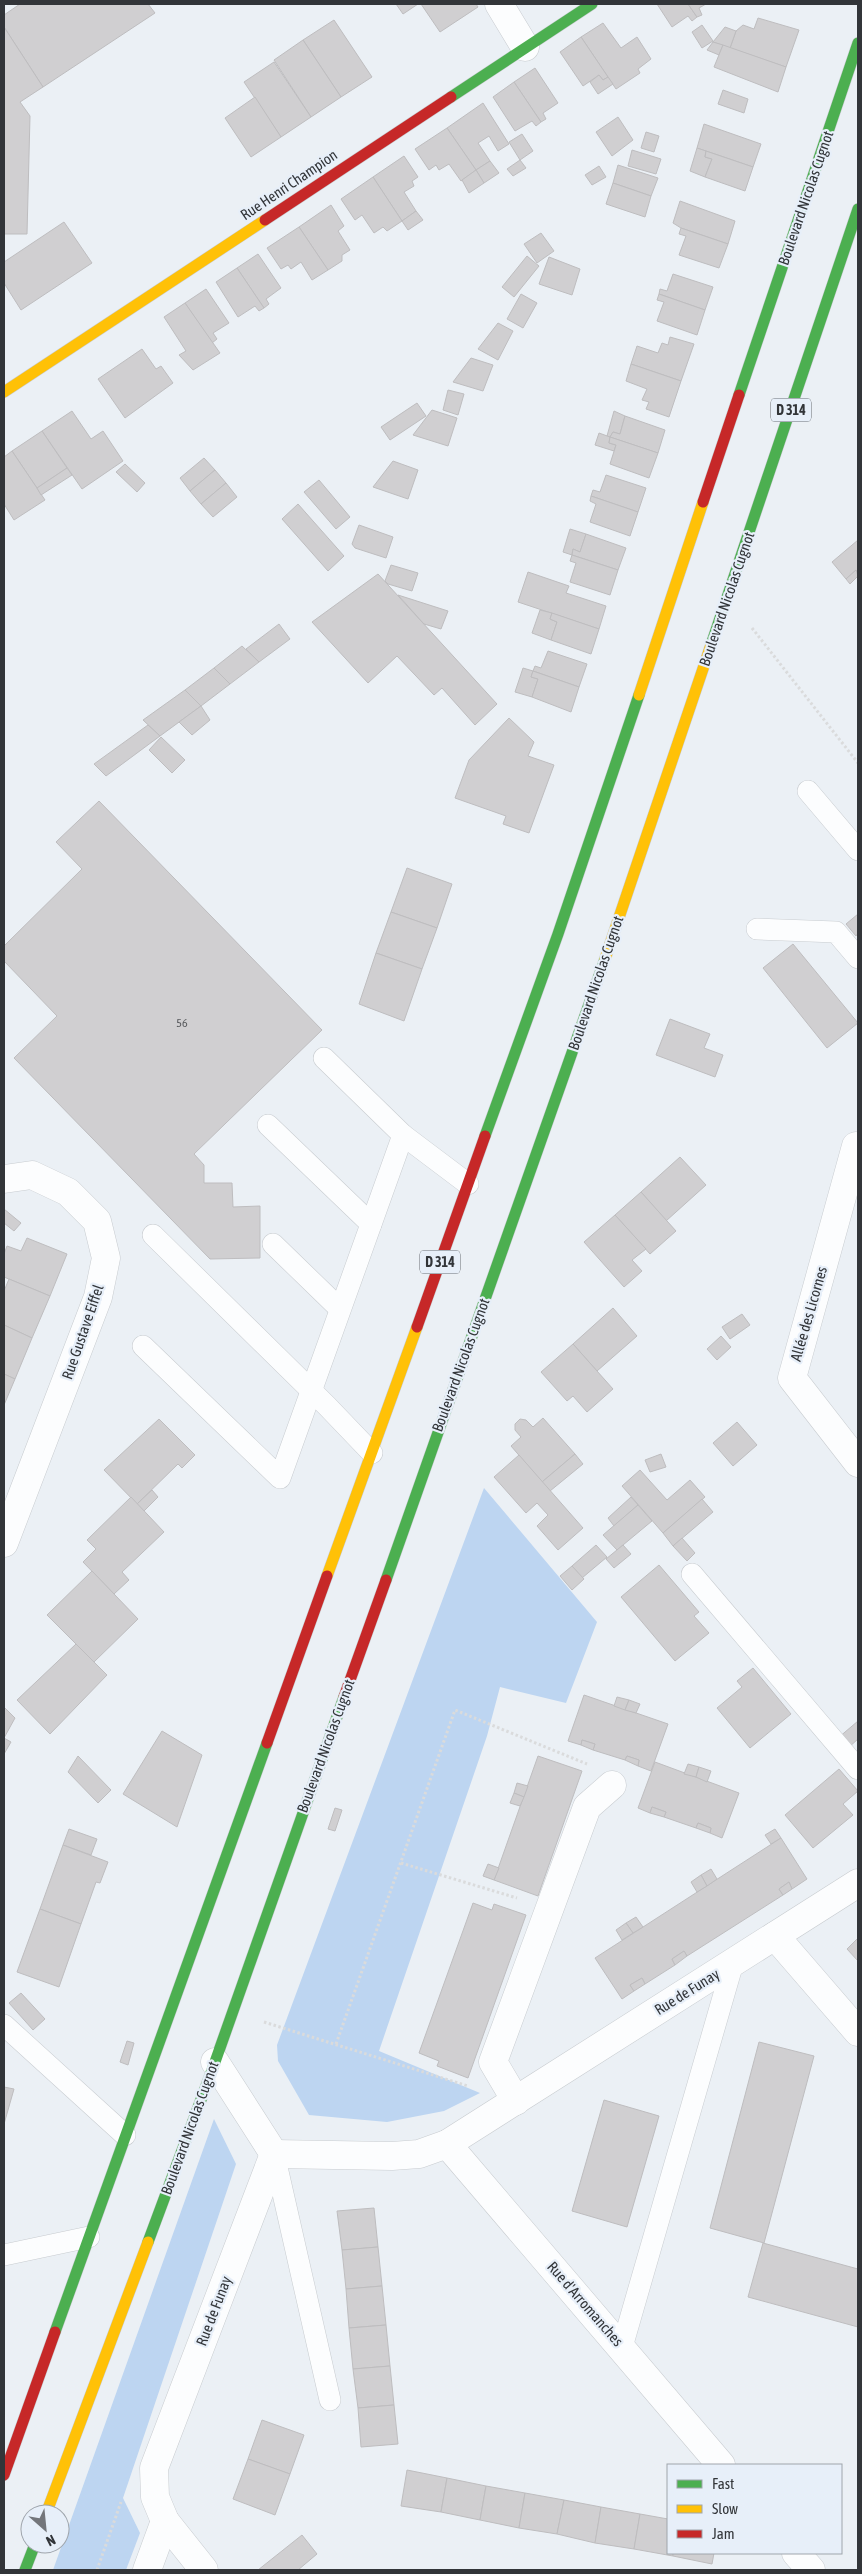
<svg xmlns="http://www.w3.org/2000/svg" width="862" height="2574" font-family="'Asap Condensed',sans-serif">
  <rect width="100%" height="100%" fill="#ebf0f5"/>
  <!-- green -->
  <g fill="#bdd5f1">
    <path d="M484,1488L597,1622L566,1703L500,1687L487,1736L379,2051L480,2093L444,2111L387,2122L309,2115L278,2061L277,2045Z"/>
    <path d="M214,2119L236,2164L123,2498L140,2533L126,2570H53Z"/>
  </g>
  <!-- building -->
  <g fill="#d0cfd1" stroke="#bebdbf">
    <path d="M20,4H148L155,13L43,87L4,27V15Z"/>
    <path d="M396,4H418L403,14Z"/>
    <path d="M421,4H476L478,7L440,32Z"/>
    <path d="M657,4H688L697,17L692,21L688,16L672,27Z"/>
    <path d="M688,4H706L699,8L702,15L697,17Z"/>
    <path d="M758,18L799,30L786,67L730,48L736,31L743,25L754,29Z"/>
    <path d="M334,20L372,77L341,97L303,40Z"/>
    <path d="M603,23L621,48L637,37L651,59L638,69L640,73L616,89L581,37Z"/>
    <path d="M702,25L713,41L702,48L692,32Z"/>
    <path d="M4,27L43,87L20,102L30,116L27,234H4Z"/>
    <path d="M725,27L736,31L730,48L713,42Z"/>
    <path d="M581,37L608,77L603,80L599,75L583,86L560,52Z"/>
    <path d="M303,40L341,97L311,117L274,60Z"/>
    <path d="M713,42L723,45L719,55L707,50Z"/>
    <path d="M723,45L786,67L778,92L714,67Z"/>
    <path d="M274,62L311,117L281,137L244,82Z"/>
    <path d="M535,68L558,103L543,113L546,119L541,122L514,82Z"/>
    <path d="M599,75L603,80L608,77L613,84L598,94L590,82Z"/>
    <path d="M514,82L541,122L536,126L532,121L515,131L493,97Z"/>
    <path d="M723,90L748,99L744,113L718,104Z"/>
    <path d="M255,97L281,137L251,157L225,118Z"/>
    <path d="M483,103L509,144L498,151L489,136L478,143L490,161L476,170L447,128Z"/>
    <path d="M618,117L633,140L612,156L596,132Z"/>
    <path d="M704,124L761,144L753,167L697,148Z"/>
    <path d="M447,128L476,170L461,181L449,164L439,170L436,165L429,170L415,149Z"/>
    <path d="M646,132L659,136L654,152L641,148Z"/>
    <path d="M522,134L533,151L520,160L509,142Z"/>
    <path d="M697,148L706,151L705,157L712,159L705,177L690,171Z"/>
    <path d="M632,150L661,159L656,174L628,166Z"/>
    <path d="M706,151L753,167L745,191L705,177L712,159L705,157Z"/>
    <path d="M404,156L418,177L412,181L414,186L404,192L416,211L402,221L373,177Z"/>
    <path d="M520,160L526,168L513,176L507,169Z"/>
    <path d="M490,161L499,173L484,183L476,170Z"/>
    <path d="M618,165L658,178L651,196L613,183Z"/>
    <path d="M599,166L606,177L592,185L585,175Z"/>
    <path d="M476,170L484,183L469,193L462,180Z"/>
    <path d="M373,177L402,221L387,231L383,227L374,233L362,215L355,220L341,199Z"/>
    <path d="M613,183L651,196L645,217L606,204Z"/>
    <path d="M680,201L735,221L728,244L681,228L673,223Z"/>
    <path d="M331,205L344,226L338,231L350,250L342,255V261L328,270L299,227Z"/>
    <path d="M416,211L423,220L408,230L402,221Z"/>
    <path d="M64,222L92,263L21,310L4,283V262Z"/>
    <path d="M299,227L328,270L312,280L301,262L291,269L288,265L281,269L267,248Z"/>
    <path d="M681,228L728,244L719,268L679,255L686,236L679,234Z"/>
    <path d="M541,233L554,251L537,263L524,244Z"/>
    <path d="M258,254L281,288L266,299L269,304L264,308L237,268Z"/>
    <path d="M527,256L539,266L514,297L502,287Z"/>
    <path d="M549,257L580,269L572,295L539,284Z"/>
    <path d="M237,268L264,308L259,311L255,306L238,317L216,282Z"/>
    <path d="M673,274L713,287L705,310L659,294L660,289L667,291Z"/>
    <path d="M206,289L229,323L213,333L217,339L212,343L185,303Z"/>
    <path d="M521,294L537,303L523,328L507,319Z"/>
    <path d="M659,294L705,310L697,335L657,321L664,302L657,300Z"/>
    <path d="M185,303L220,353L193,370L179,355L186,351L164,317Z"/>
    <path d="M498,323L513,331L498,360L478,349Z"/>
    <path d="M670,337L694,344L681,381L631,364L637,346L658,353L662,343L668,345Z"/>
    <path d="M142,349L156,369L161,366L173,383L125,418L98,379Z"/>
    <path d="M471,358L493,365L483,391L453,382Z"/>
    <path d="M631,364L681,381L669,417L646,409L649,402L642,400L647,389L626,381Z"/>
    <path d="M448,390L464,394L458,415L443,410Z"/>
    <path d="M417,403L426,416L390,440L381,427Z"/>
    <path d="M432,410L457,418L448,446L413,435Z"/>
    <path d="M72,411L91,439L103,431L123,461L82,489L42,431Z"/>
    <path d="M614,411L625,416L620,434L613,432L610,437L607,436Z"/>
    <path d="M625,416L665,430L658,453L610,437L613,432L620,434Z"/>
    <path d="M42,431L67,468L37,488L12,451Z"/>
    <path d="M599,433L610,437L609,443L616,445L614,451L595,445Z"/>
    <path d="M610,437L658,453L649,478L610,464L616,445L609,443Z"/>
    <path d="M12,451L45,500L14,520L4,504V457Z"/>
    <path d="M204,458L215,470L190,491L180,478Z"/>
    <path d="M393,461L418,470L408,499L373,487Z"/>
    <path d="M125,464L145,483L137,492L116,472Z"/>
    <path d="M67,468L72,475L41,495L37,488Z"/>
    <path d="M215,470L226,483L201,504L190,491Z"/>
    <path d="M606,475L646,488L638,512L591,496L593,490L600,492Z"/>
    <path d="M319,480L350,517L336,529L304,492Z"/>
    <path d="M226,483L237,497L213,517L201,504Z"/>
    <path d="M591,496L638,512L630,536L590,522L596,504L590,501Z"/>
    <path d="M298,504L344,556L328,571L282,519Z"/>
    <path d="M359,525L393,537L386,558L355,548L352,544Z"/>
    <path d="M570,529L586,534L580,552L573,549L572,555L563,552Z"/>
    <path d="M586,534L626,548L618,570L572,555L573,549L580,552Z"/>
    <path d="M858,540V572L856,570L846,579L832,562Z"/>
    <path d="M572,555L618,570L610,595L570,582L576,563L570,561Z"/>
    <path d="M391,565L418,573L412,591L388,584L385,581Z"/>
    <path d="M856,570L858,576L850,584L846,579Z"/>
    <path d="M528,572L569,586L566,593L606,606L599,629L518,602Z"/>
    <path d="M378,574L497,704L475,725L442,688L434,695L397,656L368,683L312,622Z"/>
    <path d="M398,595L448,611L441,629L424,624Z"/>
    <path d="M540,610L552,613L550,619L557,622L551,640L532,633Z"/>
    <path d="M552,613L599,629L591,654L551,640L557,622L550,619Z"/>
    <path d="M279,624L290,639L259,662L246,649Z"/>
    <path d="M242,646L259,662L230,684L214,668Z"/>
    <path d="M548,651L587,664L579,687L533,671L535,666L541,668Z"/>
    <path d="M214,668L230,684L201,706L185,690Z"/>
    <path d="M523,668L533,671L531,677L538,679L532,697L515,692Z"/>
    <path d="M533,671L579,687L571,712L532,697L538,679L531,677Z"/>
    <path d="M185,690L201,706L160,736L143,720Z"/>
    <path d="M201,706L210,720L192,735L179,722Z"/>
    <path d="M509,718L534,742L528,756L554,765L529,833L503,824L506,816L455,798L469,760Z"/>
    <path d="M148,725L160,736L106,776L94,764Z"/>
    <path d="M161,737L185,760L172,773L149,750Z"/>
    <path d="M99,801L322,1030L194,1154L204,1165V1183H232L233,1207L260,1206V1258L210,1259L14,1058L57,1016L4,961V946L82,869L56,842Z"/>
    <path d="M407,868L452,884L437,928L391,912Z"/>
    <path d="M391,912L437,928L422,969L376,953Z"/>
    <path d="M858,914V933L856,936L846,924Z"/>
    <path d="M793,944L858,1023L827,1048L763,968Z"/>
    <path d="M376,953L422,969L404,1021L359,1004Z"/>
    <path d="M670,1019L710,1034L704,1048L723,1055L715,1077L656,1055Z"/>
    <path d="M680,1157L706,1185L666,1221L641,1192Z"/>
    <path d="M641,1192L676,1231L650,1254L615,1215Z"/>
    <path d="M4,1209L21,1223L14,1231L4,1223Z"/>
    <path d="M615,1215L646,1249L632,1260L642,1271L624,1287L584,1242Z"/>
    <path d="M27,1238L67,1254L50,1296L4,1277V1254L7,1246L21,1251Z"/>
    <path d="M9,1279L50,1296L32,1338L4,1325V1291Z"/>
    <path d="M613,1308L637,1336L597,1371L573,1344Z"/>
    <path d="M742,1314L750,1325L730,1339L722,1327Z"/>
    <path d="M4,1325L32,1338L15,1379L4,1374Z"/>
    <path d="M721,1336L731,1347L717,1360L707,1349Z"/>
    <path d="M573,1344L613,1389L587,1412L573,1396L567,1401L541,1372Z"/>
    <path d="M4,1374L15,1379L4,1405Z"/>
    <path d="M543,1418L575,1454L542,1482L511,1446L521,1437L515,1430V1424L520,1419L526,1420L533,1427Z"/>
    <path d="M159,1419L195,1455L182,1468L178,1464L137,1504L104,1470Z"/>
    <path d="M737,1422L757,1445L733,1466L713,1443Z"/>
    <path d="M575,1454L583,1464L550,1491L542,1482Z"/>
    <path d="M661,1454L666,1467L650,1472L645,1460Z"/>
    <path d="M519,1455L583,1528L558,1550L537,1526L548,1515L537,1503L526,1513L494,1477Z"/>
    <path d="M640,1470L667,1500L690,1480L705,1497L663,1533L622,1486Z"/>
    <path d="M152,1490L158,1497L144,1511L137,1504Z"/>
    <path d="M131,1497L164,1532L122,1572L129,1580L114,1594L83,1562L96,1549L87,1540Z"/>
    <path d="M631,1497L638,1505L614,1526L608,1518Z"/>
    <path d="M702,1499L713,1512L673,1546L663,1533Z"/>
    <path d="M638,1505L652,1521L617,1550L603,1535Z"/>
    <path d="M682,1538L695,1553L687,1561L673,1546Z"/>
    <path d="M596,1545L607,1557L582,1578L572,1566Z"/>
    <path d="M623,1545L631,1554L614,1568L606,1559Z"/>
    <path d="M659,1565L699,1612L694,1616L709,1633L675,1661L621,1597Z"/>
    <path d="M572,1566L584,1579L572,1590L560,1576Z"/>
    <path d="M92,1571L138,1619L94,1662L47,1615Z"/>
    <path d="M76,1644L107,1675L50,1734L17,1700Z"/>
    <path d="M753,1668L791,1714L750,1748L717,1708L742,1687L737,1681Z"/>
    <path d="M584,1695L668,1724L651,1771L638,1766L639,1760L627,1756L625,1760L593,1750L595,1744L582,1740L581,1745L568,1741Z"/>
    <path d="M617,1697L629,1700L625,1710L614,1706Z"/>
    <path d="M629,1700L640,1704L636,1713L625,1710Z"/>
    <path d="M4,1707L15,1718L4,1738L11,1742L4,1754Z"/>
    <path d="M858,1721V1739L848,1748L838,1738Z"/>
    <path d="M162,1731L202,1755L177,1827L123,1794Z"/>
    <path d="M582,1740L595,1744L593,1750L581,1745Z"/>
    <path d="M78,1756L111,1790L98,1803L68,1772Z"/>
    <path d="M538,1756L582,1771L538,1896L494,1880Z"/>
    <path d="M627,1756L639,1760L638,1766L625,1760Z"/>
    <path d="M655,1762L739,1793L722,1838L710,1833L711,1828L698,1823L696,1828L664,1817L666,1812L652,1807L650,1813L638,1808Z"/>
    <path d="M688,1764L699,1767L696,1777L684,1774Z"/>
    <path d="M699,1767L711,1771L707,1782L696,1777Z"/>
    <path d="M839,1769L858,1791L843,1804L853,1815L813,1848L785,1815Z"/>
    <path d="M517,1783L528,1786L524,1797L514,1793Z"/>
    <path d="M514,1793L524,1797L520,1806L510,1803Z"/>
    <path d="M652,1807L666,1812L664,1817L650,1813Z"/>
    <path d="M335,1808L342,1810L335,1831L328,1829Z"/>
    <path d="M698,1823L711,1828L710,1833L696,1828Z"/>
    <path d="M69,1829L97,1839L91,1855L63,1845Z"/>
    <path d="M775,1829L781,1838L771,1844L765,1835Z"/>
    <path d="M781,1838L807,1879L792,1889L789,1882L779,1889L783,1895L687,1956L684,1951L672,1959L675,1965L645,1984L642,1978L630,1985L634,1991L622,1999L595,1958Z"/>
    <path d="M63,1845L108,1862L100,1883L96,1882L81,1924L40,1909Z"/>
    <path d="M488,1864L499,1868L494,1880L483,1876Z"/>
    <path d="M711,1869L717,1879L707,1886L701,1875Z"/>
    <path d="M701,1875L707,1886L697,1892L691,1882Z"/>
    <path d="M789,1882L792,1889L783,1895L779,1889Z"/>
    <path d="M473,1903L492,1910L494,1904L526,1915L468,2078L437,2066L439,2061L419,2053Z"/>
    <path d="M40,1909L81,1924L59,1987L17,1972Z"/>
    <path d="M636,1917L643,1927L633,1933L626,1923Z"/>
    <path d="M626,1923L633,1933L622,1940L616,1930Z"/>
    <path d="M858,1938V1961L847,1949Z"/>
    <path d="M684,1951L687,1956L675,1965L672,1959Z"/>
    <path d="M642,1978L645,1984L634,1991L630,1985Z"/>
    <path d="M21,1993L45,2019L33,2030L9,2003Z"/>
    <path d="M127,2041L134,2043L128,2065L120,2062Z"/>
    <path d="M759,2042L814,2056L764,2243L710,2228Z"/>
    <path d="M4,2087L14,2089L4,2124Z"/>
    <path d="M604,2100L659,2116L627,2227L572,2211Z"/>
    <path d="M374,2208L378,2247L342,2250L337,2211Z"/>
    <path d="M763,2243L858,2269V2327L748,2297Z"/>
    <path d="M378,2247L382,2286L346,2289L342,2250Z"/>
    <path d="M382,2286L386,2325L349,2328L346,2289Z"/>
    <path d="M386,2325L390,2366L353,2369L349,2328Z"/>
    <path d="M390,2366L394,2405L358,2408L353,2369Z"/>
    <path d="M394,2405L398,2444L361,2447L358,2408Z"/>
    <path d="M262,2420L304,2435L290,2474L248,2459Z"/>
    <path d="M248,2459L290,2474L275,2515L233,2499Z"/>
    <path d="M407,2470L447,2478L441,2512L401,2506Z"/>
    <path d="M447,2478L486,2486L480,2520L441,2512Z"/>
    <path d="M486,2486L525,2493L519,2528L480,2520Z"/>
    <path d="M525,2493L564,2500L557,2534L519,2528Z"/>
    <path d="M564,2500L601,2507L595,2543L557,2534Z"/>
    <path d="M601,2507L640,2514L634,2549L595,2543Z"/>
    <path d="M640,2514L668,2519V2553H673V2556L634,2549Z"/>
    <path d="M302,2535L317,2554L298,2570H258Z"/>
    <path d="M673,2553H714L712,2564L673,2556Z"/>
  </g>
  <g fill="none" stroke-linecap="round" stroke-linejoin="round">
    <!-- lane casing -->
    <g stroke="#c8ccd0" stroke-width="22">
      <g id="lane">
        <path d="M808,791L858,850"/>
        <path d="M757,929L836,932L858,958"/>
        <path d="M324,1058L403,1135"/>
        <path d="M268,1125L371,1224"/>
        <path d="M153,1235L327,1406L372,1453"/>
        <path d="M273,1244L340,1309"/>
        <path d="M143,1346L280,1478L403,1135L468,1184"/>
        <path d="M692,1574L858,1769"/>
        <path d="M4,2025L125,2135"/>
        <path d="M274,2154L330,2400"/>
        <path d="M4,2255L89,2237"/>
        <path d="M622,2347L733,1963"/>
      </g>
    </g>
    <!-- street casing -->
    <g stroke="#c8ccd0" stroke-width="29">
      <g id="street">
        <path d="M499,4L525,47"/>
        <path d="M856,1146L792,1378L858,1463"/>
        <path d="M4,1179L32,1175L68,1192L97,1221L106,1258L98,1297L4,1543"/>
        <path d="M775,1936L858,2032"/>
        <path d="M215,2062L274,2154"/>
        <path d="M516,2101L493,2062L587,1807L612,1785"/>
        <path d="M447,2144L721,2465"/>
        <path d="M274,2154L392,2156L419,2154L447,2144L858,1883"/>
        <path d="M796,2553L811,2570"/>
        <path d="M147,2570L165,2521"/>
        <path d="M204,2570L165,2521L155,2497L154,2468L274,2154"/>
      </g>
    </g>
    <!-- fast casing -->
    <g stroke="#c8ccd0" stroke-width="12">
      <g id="fast">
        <path d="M451,97L592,4"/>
        <path d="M739,395L858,43"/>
        <path d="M711,645L858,209"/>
        <path d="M485,1136L558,934L639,695"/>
        <path d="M386,1580L605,959"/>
        <path d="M148,2242L215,2062L344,1697"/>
        <path d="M55,2332L267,1743"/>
        <path d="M25,2570L35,2544"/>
      </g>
    </g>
    <!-- slow casing -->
    <g stroke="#c8ccd0" stroke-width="12">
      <g id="slow">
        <path d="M4,392L265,220"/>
        <path d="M639,695L703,502"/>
        <path d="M605,959L711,645"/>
        <path d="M327,1576L417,1327"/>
        <path d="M46,2514L148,2242"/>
      </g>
    </g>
    <!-- jam casing -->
    <g stroke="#c8ccd0" stroke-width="12">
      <g id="jam">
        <path d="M265,220L451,97"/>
        <path d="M703,502L739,395"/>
        <path d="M417,1327L485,1136"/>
        <path d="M344,1697L386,1580"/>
        <path d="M267,1743L327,1576"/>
        <path d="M4,2475L55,2332"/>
      </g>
    </g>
    <!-- path -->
    <g stroke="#dadbdc" stroke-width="3" stroke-dasharray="2.5 2.5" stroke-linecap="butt">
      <path d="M752,628L858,763"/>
      <path d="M401,1863L517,1898"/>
      <path d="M264,2022L468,2086"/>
      <path d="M336,2044L455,1710L587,1764"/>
      <path d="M97,2570L121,2502"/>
    </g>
    <!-- lane -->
    <use href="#lane" stroke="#fcfdfe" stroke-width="21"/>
    <!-- street -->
    <use href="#street" stroke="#fcfdfe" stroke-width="28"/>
    <!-- fast -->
    <use href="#fast" stroke="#4caf50" stroke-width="11"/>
    <!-- slow -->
    <use href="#slow" stroke="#ffc107" stroke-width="11"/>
    <!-- jam -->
    <use href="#jam" stroke="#c62828" stroke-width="11"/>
  </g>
  <g text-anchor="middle" stroke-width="4.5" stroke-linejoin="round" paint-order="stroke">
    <!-- number labels -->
    <g font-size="12" fill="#5a5c5f">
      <text x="182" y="1027">56</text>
    </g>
    <!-- shield labels -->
    <g fill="#e7eff9" stroke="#686d73" stroke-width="1">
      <rect x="771" y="398.5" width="40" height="23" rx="4"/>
      <rect x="420" y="1250.5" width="40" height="23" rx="4"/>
    </g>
    <g font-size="14" font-weight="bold" fill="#323539">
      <text x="791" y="415">D 314</text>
      <text x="440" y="1267">D 314</text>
    </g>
    <!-- street labels -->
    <g font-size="15" fill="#323539" stroke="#e7eff9">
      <text transform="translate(289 185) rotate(-34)" y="5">Rue Henri Champion</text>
      <text transform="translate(806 198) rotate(-71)" y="5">Boulevard Nicolas Cugnot</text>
      <text transform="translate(727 599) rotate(-71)" y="5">Boulevard Nicolas Cugnot</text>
      <text transform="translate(596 983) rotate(-71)" y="5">Boulevard Nicolas Cugnot</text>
      <text transform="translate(809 1314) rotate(-74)" y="5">Allée des Licornes</text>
      <text transform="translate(83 1332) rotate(-71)" y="5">Rue Gustave Eiffel</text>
      <text transform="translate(461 1365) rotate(-70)" y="5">Boulevard Nicolas Cugnot</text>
      <text transform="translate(326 1746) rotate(-70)" y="5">Boulevard Nicolas Cugnot</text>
      <text transform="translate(687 1992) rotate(-32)" y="5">Rue de Funay</text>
      <text transform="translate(190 2128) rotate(-70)" y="5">Boulevard Nicolas Cugnot</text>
      <text transform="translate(585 2304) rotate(49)" y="5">Rue d'Arromanches</text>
      <text transform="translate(214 2311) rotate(-69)" y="5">Rue de Funay</text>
    </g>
  </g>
  <!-- border -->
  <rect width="862" height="2574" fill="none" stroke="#323539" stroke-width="10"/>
  <!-- legend -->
  <rect x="667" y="2464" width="175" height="90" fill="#e7eff9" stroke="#9fa5ac"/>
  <rect x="677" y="2480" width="25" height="8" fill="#4caf50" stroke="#9fa5ac"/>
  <text x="712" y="2489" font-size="15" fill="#323539">Fast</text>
  <rect x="677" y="2505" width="25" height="8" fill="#ffc107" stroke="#9fa5ac"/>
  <text x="712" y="2514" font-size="15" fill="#323539">Slow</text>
  <rect x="677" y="2530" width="25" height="8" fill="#c62828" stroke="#9fa5ac"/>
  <text x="712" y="2539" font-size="15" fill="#323539">Jam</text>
  <!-- north arrow -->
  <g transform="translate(45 2529) rotate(153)"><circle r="24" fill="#e7eff9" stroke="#9fa5ac"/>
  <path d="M0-4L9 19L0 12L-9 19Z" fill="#73767b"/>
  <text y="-8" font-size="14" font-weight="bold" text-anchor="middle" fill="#323539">N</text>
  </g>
</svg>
